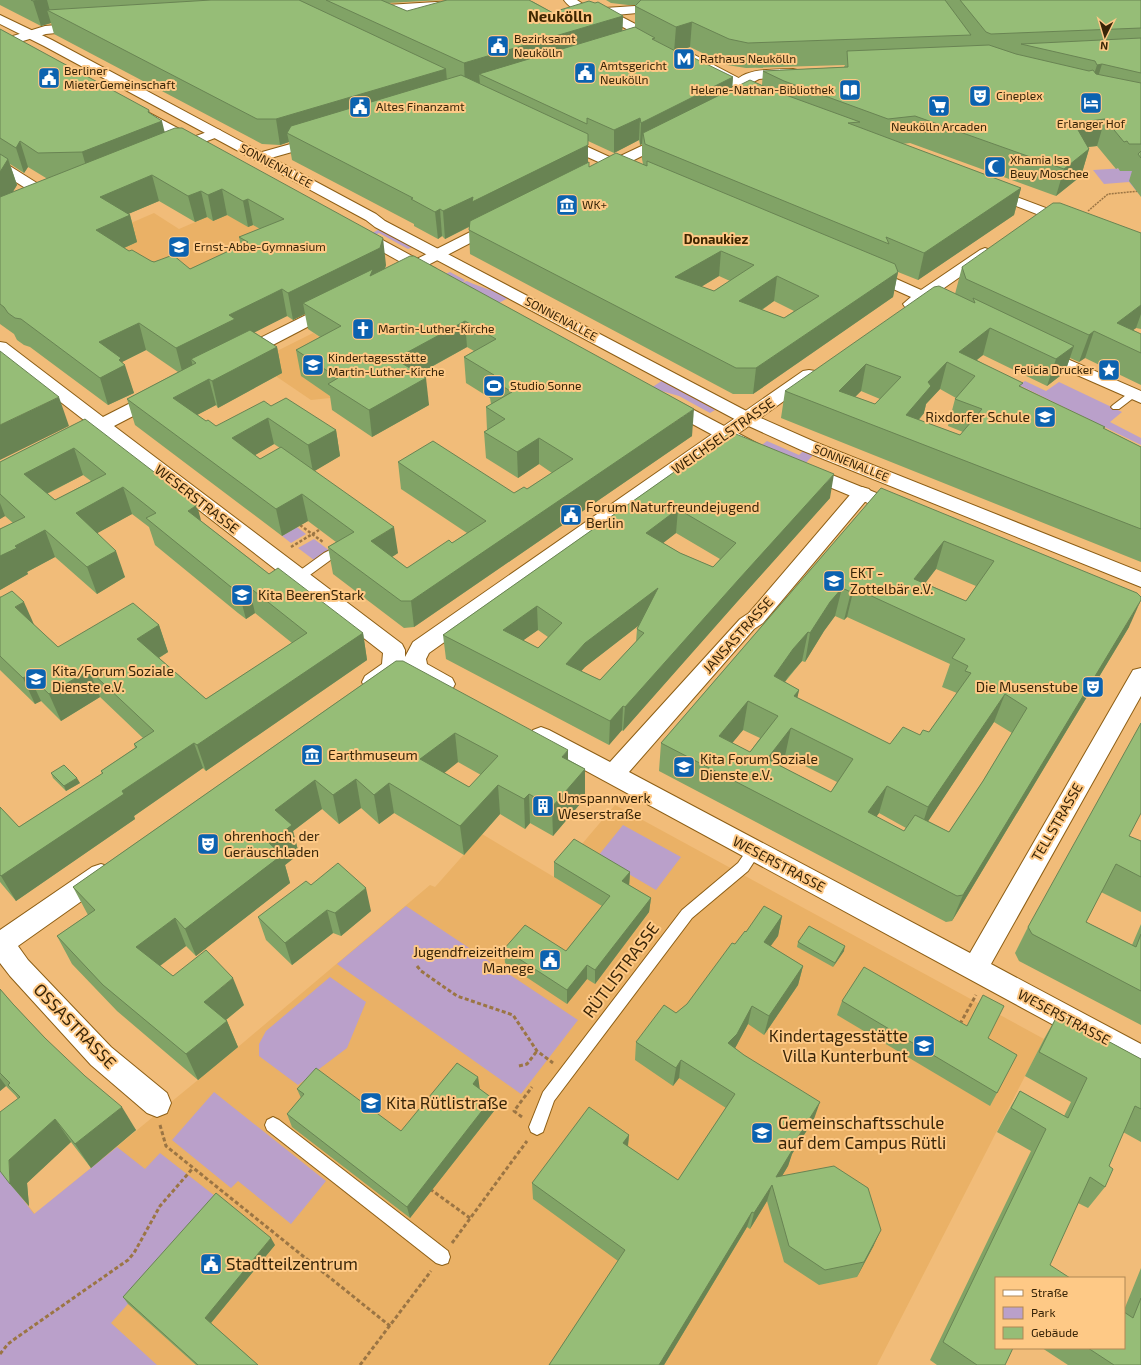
<svg xmlns="http://www.w3.org/2000/svg" width="1141" height="1365" font-family="'Exo 2',sans-serif">
  <rect width="100%" height="100%" fill="#f1bc79"/>
  <!-- built -->
  <g fill="#eab166">
    <path d="M260,194L295,215L136,307L117,229L154,213L179,229Z"/>
    <path d="M313,333L354,358L340,397L311,400L255,362Z"/>
    <path d="M615,805L1044,1039L877,1365H0V1169L35,1214L238,1047L430,885L435,887L482,834L554,877Z"/>
  </g>
  <!-- green -->
  <g fill="#baa0ca">
    <path d="M1141,167L1139,194L1129,182L1104,184L1093,170Z"/>
    <path d="M380,229L413,247L408,249L379,233L373,236L370,234Z"/>
    <path d="M450,272L465,280L463,282L467,281C481,288 496,291 510,297L497,304L445,274Z"/>
    <path d="M663,380L708,405L715,410L710,413L679,396L651,388Z"/>
    <path d="M1025,381L1046,391L1059,382L1122,412L1110,422L1141,438V445L1019,385Z"/>
    <path d="M767,441L799,455L804,450L814,454L805,464L762,445Z"/>
    <path d="M297,527L306,534L291,543L282,536Z"/>
    <path d="M314,539L330,551L314,560L298,548Z"/>
    <path d="M623,825L681,857L656,890L598,856Z"/>
    <path d="M406,906L578,1020L521,1094L337,964Z"/>
    <path d="M330,977L366,1002L347,1048L298,1085L259,1056V1044L266,1031Z"/>
    <path d="M214,1092L326,1181L291,1224L238,1181L231,1188L172,1140Z"/>
    <path d="M117,1147L145,1169L160,1153L220,1200L111,1323L157,1365H0V1169L34,1214Z"/>
  </g>
  <g fill="none" stroke-linecap="round" stroke-linejoin="round">
    <!-- service casing -->
    <g stroke="#8d5e14" stroke-width="2">
      <g id="service">
        <path d="M1133,391L1136,392L1138,394L1136,396L1119,409H1113L1111,407L1113,405L1130,392Z"/>
        <path d="M332,549L336,550L337,553L336,556L303,580H295L293,577L295,574L324,553Z"/>
        <path d="M754,845L759,847L761,851L748,871L692,918L554,1101L543,1132L537,1135L531,1132L529,1127L543,1092L682,910L738,863L749,847Z"/>
        <path d="M273,1117L279,1120L448,1251L450,1257L448,1263L442,1265L436,1263L267,1130L265,1125L267,1120Z"/>
      </g>
    </g>
    <!-- minor casing -->
    <g stroke="#8d5e14" stroke-width="2">
      <g id="minor">
        <path d="M665,4L669,6L671,8L669,10L605,16L601,14L599,12L601,10L605,8Z"/>
        <path d="M215,129L220,130L222,133L220,136L179,152L174,153L169,152L167,149L169,146Z"/>
        <path d="M669,133L674,134L676,137L674,140L626,164L634,168L636,171L634,174L629,175L615,170L605,173L600,172L598,169L603,164L556,143L554,140L556,137L561,136L566,137L614,159Z"/>
        <path d="M319,136L324,137L326,140L324,143L260,161L255,160L253,157L255,154Z"/>
        <path d="M0,162L5,163L56,195L58,198L56,201L51,202L46,201L0,172Z"/>
        <path d="M496,219L501,221L504,224L501,227L403,278L397,280L391,278L389,275L391,272Z"/>
        <path d="M985,248L990,250L993,253L990,256L934,295L939,298L941,301L939,304L933,306L924,303C917,307 913,309 905,307L903,304L911,297L862,275L860,272L862,269L868,267L874,269L921,290L980,250Z"/>
        <path d="M332,303L338,305L340,308L338,311L248,358L242,359L236,358L234,354L236,350L326,305Z"/>
        <path d="M0,342L6,343L103,417L152,392L158,391L164,392L167,396L164,400L114,426L402,644L405,650V657L413,642L803,371L809,370L815,371L818,375L815,379L429,653L426,659L427,664L452,678L455,684L452,690L444,692L436,690L409,674L405,662C399,678 382,693 365,688L362,682L365,676L382,664L383,653L100,433L90,437L84,435L81,431L84,427L89,424L0,355Z"/>
        <path d="M1042,348L1141,391V403L1036,357L1034,353L1036,349Z"/>
        <path d="M862,487L869,489L872,493L869,497L763,623L754,629L629,772L970,953L1133,670L1141,668V696L991,964L1141,1044V1071L1131,1067L533,742L530,736L533,730L541,727L549,730L610,762L740,619L749,613L855,489Z"/>
        <path d="M101,864L110,867L113,874L110,881L18,946L28,960L111,1047L167,1093L171,1103L167,1113L157,1117L147,1113L91,1065L10,976L0,963V930L92,867Z"/>
      </g>
    </g>
    <!-- tertiary casing -->
    <g stroke="#8d5e14" stroke-width="2">
      <g id="tertiary">
        <path d="M453,1L457,3L459,5L457,7L370,14L366,12L364,10L366,8L370,6Z"/>
        <path d="M82,23L86,24L88,27L86,30L46,34L0,48V40L45,26Z"/>
        <path d="M793,69L797,70L799,73L797,76L759,79L744,87H734L733,84C744,67 775,70 793,69Z"/>
      </g>
    </g>
    <!-- secondary casing -->
    <g stroke="#8d5e14" stroke-width="2">
      <g id="secondary">
        <path d="M564,0H577L590,9L589,7L591,5H599L771,95L773,98L771,101H761L606,18L607,19L605,22C594,24 570,9 564,0Z"/>
        <path d="M0,15L52,40L376,214L385,221L754,415L815,442L1141,572V587L801,450L742,423L375,227L366,220L44,46L0,24Z"/>
        <path d="M136,106L202,141L204,144L202,147L197,148L192,147L131,113L129,110L131,107Z"/>
        <path d="M990,187L1075,219L1077,222L1075,225L1070,226L1065,225L985,194L983,191L985,188Z"/>
        <path d="M359,228L364,230L436,269L438,272L436,275L430,277L424,275L354,236L351,233L354,230Z"/>
        <path d="M667,398L673,399L760,445L762,449L760,453L753,455L746,453L661,407L658,403L661,399Z"/>
        <path d="M805,464L906,505L909,509L906,513L899,515L892,513L798,474L796,470L798,466Z"/>
      </g>
    </g>
    <!-- path-far2 -->
    <path stroke="#9b7544" stroke-width="1.5" stroke-dasharray="2 1" stroke-linecap="butt" d="M1088,211L1108,194L1141,191"/>
    <!-- path-far1 -->
    <g stroke="#9b7544" stroke-width="2.5" stroke-dasharray="3 2" stroke-linecap="butt">
      <path d="M300,525L323,542"/>
      <path d="M291,547L319,530"/>
    </g>
    <!-- path -->
    <g stroke="#9b7544" stroke-width="3" stroke-dasharray="4 2.5" stroke-linecap="butt">
      <path d="M417,966L421,971L457,996L513,1015L537,1051L553,1063"/>
      <path d="M960,1024L976,995"/>
      <path d="M519,1066L527,1064L537,1051"/>
      <path d="M522,1117L514,1111L532,1087"/>
      <path d="M160,1125L166,1146L390,1326"/>
      <path d="M430,1189L470,1218"/>
      <path d="M452,1243L527,1141"/>
      <path d="M0,1354L8,1344L16,1338L128,1260L134,1253L160,1206L193,1168"/>
      <path d="M360,1365L431,1271"/>
    </g>
    <!-- service -->
    <use href="#service" fill="#fff" fill-rule="evenodd"/>
    <!-- minor -->
    <use href="#minor" fill="#fff" fill-rule="evenodd"/>
    <!-- tertiary -->
    <use href="#tertiary" fill="#fff" fill-rule="evenodd"/>
    <!-- secondary -->
    <use href="#secondary" fill="#fff" fill-rule="evenodd"/>
  </g>
  <!-- wall -->
  <g fill="#81a366" fill-rule="evenodd">
    <path d="M0,0H442L388,3L407,11L532,1L555,14L623,16L622,31L635,27V6L637,5H628L611,3L606,0H1141V197L1129,181L1132,171H1120L1118,168L1116,169L1097,146L1088,147L1089,149L1081,176L1056,196L910,143L902,144L1021,188L1014,215L918,280L898,272L893,297L753,394H733L470,254L469,230V227L445,239L442,236L438,239L414,226V224L292,160L289,142L280,145L262,144L54,34L51,23L41,26L0,5ZM690,47L727,65L746,68L845,65L844,67L763,71L762,85L732,89L733,77L691,59L676,52ZM639,140L640,145L642,144V159L643,164L589,167L588,162V141L614,153ZM719,276L730,281L714,291L701,287ZM774,301L794,311L784,318L762,310Z"/>
    <path d="M0,29L150,113L164,132L386,265L385,268L692,436L414,627L404,628L333,574L328,547L336,542L308,521L282,536L135,425L127,399L178,372L146,350L122,362L134,393L108,405L30,347L24,345L17,340L14,334L0,324ZM10,164L24,173L28,167L46,178H48L12,193L17,185ZM159,201L195,222L207,217L213,221L227,215L248,227L253,225L260,229L239,237L241,246L190,269L151,261L129,251L124,248L137,242L130,215L128,214ZM305,314L308,329L320,337L296,350L301,376L330,396L332,410L372,437L429,405L419,374L467,347L474,351L464,357L466,383L490,398L491,404L486,407L487,430L484,432L486,458L518,478L539,464L552,473L527,489L514,493L398,462L401,489L467,533L452,543L407,568L392,557L398,553L314,471L340,456L336,430L271,406L216,426L206,421L197,415L216,405L218,408L282,373L277,347L254,332L287,316L293,320ZM274,444L280,448L260,459L255,455Z"/>
    <path d="M1141,233V329L1136,328L1133,330L1141,334V385L1085,358L1079,362L1070,358L1065,372L1047,386L983,355L977,360L1022,387L1141,447V562L781,418L785,391L955,294L962,267ZM940,389L956,398L955,399L948,426L963,432L960,435L919,420L924,413L926,404ZM861,391L880,399L875,404L855,397Z"/>
    <path d="M85,419L201,521L269,574L363,633L367,660L206,771L203,768L134,816L135,819L16,901L0,882V807L19,827L102,774L101,771L135,748L134,744L143,738L100,697L61,721L41,701L35,704L0,670V597L34,625L58,647L159,625L168,652L159,658L206,699L292,643L255,613L246,619L238,613L155,545L149,527L132,514L97,533L125,577L97,594L55,557L27,572L28,574L0,590V529L13,523L5,516L0,519V462ZM83,475L91,481L55,500L47,494Z"/>
    <path d="M731,432L830,498L736,603L623,731L622,730L609,745L446,659L443,635ZM676,533L720,559L713,567L680,553L663,543ZM638,626L637,629L636,642L600,680L581,671L585,667ZM538,630L548,637L538,648L523,640Z"/>
    <path d="M881,488L1129,627L952,921L946,922L659,771L661,743ZM936,569L976,586L966,601L925,583ZM835,616L844,620L847,617L950,664L942,687L957,693L929,732L890,744L797,698L799,690L785,682L802,661L805,662L824,631ZM994,722L1012,733L983,781L949,832L928,821ZM743,730L760,738L750,752L732,743ZM785,756L837,782L831,792L779,765ZM879,813L906,828L904,831L876,817Z"/>
    <path d="M396,661L585,769V798L553,836L530,823L525,829L500,814L464,855L394,813L379,824L361,808L339,824L322,809L293,831L299,854L285,865L290,883L196,956L186,946L160,966L173,976L244,1005L226,1020L227,1021L238,1047L198,1080L117,1011L72,964L57,936L88,915L73,887ZM458,762L481,775L469,787L444,773Z"/>
    <path d="M51,773L80,783L66,791L53,778Z"/>
    <path d="M1129,836L1141,841V912L1101,892L1086,922L1132,945L1141,924V1025L1019,961L1015,953L1028,927Z"/>
    <path d="M554,862L630,872L629,885L651,898L649,912L595,984L587,979L567,1004L505,963L504,949L566,951L602,906L554,877Z"/>
    <path d="M311,885L371,911L341,936L333,933L292,965L266,940L258,917Z"/>
    <path d="M782,916L778,936L770,946L803,966L798,985L764,1035L748,1024L735,1048L814,1119L792,1154L788,1166L782,1176L874,1245L857,1277L819,1285L784,1262L767,1201L750,1229L747,1227L664,1365H549L618,1261L533,1199L532,1183L629,1135L628,1147L678,1180L726,1108L679,1078L673,1086L635,1060L636,1042L676,1013L687,1004L735,944L746,932Z"/>
    <path d="M798,942L844,951L833,967L797,947Z"/>
    <path d="M0,989L13,1004L45,1038L136,1130L91,1168L71,1142L27,1183L29,1206L10,1184L18,1099L15,1095L6,1086L0,1091Z"/>
    <path d="M842,1001L988,1038L997,1093L990,1106L837,1015Z"/>
    <path d="M1058,1014L1141,1059V1142L1123,1132L1109,1166L1105,1187L1088,1208L1078,1203L996,1278L1005,1365H937L930,1360L1031,1151L997,1132L1006,1115L1020,1091L1064,1116L1071,1102L1025,1076L1044,1039Z"/>
    <path d="M478,1077L479,1089L492,1098L494,1111L410,1218L292,1127L287,1114L301,1098L297,1089L401,1131Z"/>
    <path d="M275,1245L211,1323L258,1365H196L128,1304L123,1297Z"/>
    <path d="M1141,1268V1365H1068L1042,1348H1124V1310Z"/>
  </g>
  <!-- shaded-wall -->
  <g fill="#698453">
    <path d="M39,0H47L50,11L47,10L51,23L41,26L33,1Z"/>
    <path d="M623,16L622,40L479,74L480,84L465,88L464,63Z"/>
    <path d="M692,22L690,47L674,52L676,27Z"/>
    <path d="M1102,64L1094,90H1089L1097,65Z"/>
    <path d="M446,69L448,94L287,133L289,142L280,145L276,119Z"/>
    <path d="M733,77L731,99L643,133L642,144L640,145L641,123Z"/>
    <path d="M149,110L153,124L162,121L168,146L89,177L82,152L148,112Z"/>
    <path d="M640,118L639,140L614,153V130Z"/>
    <path d="M1105,119L1097,146L1066,149L1074,123Z"/>
    <path d="M20,141L28,167L24,173L16,148Z"/>
    <path d="M588,145V172L474,224L445,239L443,211L473,197Z"/>
    <path d="M1089,149L1081,176L1056,196L1064,169Z"/>
    <path d="M8,159L17,185L0,213V172Z"/>
    <path d="M152,175L159,201L107,223L100,197Z"/>
    <path d="M1021,188L1014,215L918,280L924,253Z"/>
    <path d="M222,189L227,215L213,221L208,195Z"/>
    <path d="M201,191L207,217L195,222L188,196Z"/>
    <path d="M248,199L253,225L248,227L243,201Z"/>
    <path d="M440,209L442,236L438,239L435,212Z"/>
    <path d="M130,215L137,242L104,257L96,230Z"/>
    <path d="M383,238L386,265L383,275L303,303L305,314L293,320L288,293Z"/>
    <path d="M721,251L719,276L674,303L675,277Z"/>
    <path d="M898,272L893,297L753,394L756,368Z"/>
    <path d="M777,276L774,301L736,327L739,301Z"/>
    <path d="M282,289L287,316L240,340L196,363L191,359L194,370L183,375L176,348L229,315Z"/>
    <path d="M1141,305V314L1136,328L1117,342V323Z"/>
    <path d="M465,321L467,347L398,385L395,359Z"/>
    <path d="M139,323L146,350L122,362L124,366L125,365L134,393L108,405L100,378L99,342Z"/>
    <path d="M990,328L983,355L963,370L959,352Z"/>
    <path d="M1094,331L1085,358L1079,362L1089,335Z"/>
    <path d="M1074,346L1065,372L1047,386L1056,359Z"/>
    <path d="M277,347L282,373L218,408L212,381Z"/>
    <path d="M947,362L940,389L926,404L924,413L903,437L906,415L928,382Z"/>
    <path d="M866,364L861,391L840,412L839,391Z"/>
    <path d="M426,378L429,405L372,437L369,410Z"/>
    <path d="M209,379L216,405L180,424L173,398Z"/>
    <path d="M59,397L69,426L0,460V425Z"/>
    <path d="M694,409L692,436L414,627L411,601Z"/>
    <path d="M268,418L274,444L238,465L232,438Z"/>
    <path d="M336,430L340,456L313,472L308,445Z"/>
    <path d="M539,438V464L518,478L517,452Z"/>
    <path d="M74,448L83,475L34,500L24,474Z"/>
    <path d="M834,474L830,498L736,603L623,731L625,707L739,579Z"/>
    <path d="M123,487L132,514L85,540L76,513Z"/>
    <path d="M302,494L308,521L282,536L276,509Z"/>
    <path d="M0,503L5,516L0,519Z"/>
    <path d="M197,505L204,532L188,511Z"/>
    <path d="M678,509L676,533L645,557L646,533Z"/>
    <path d="M394,527L398,553L375,568L371,541Z"/>
    <path d="M45,530L55,557L27,572L28,574L0,590V556L15,546Z"/>
    <path d="M944,541L936,569L907,607L914,579Z"/>
    <path d="M116,551L125,577L97,594L87,567Z"/>
    <path d="M249,587L255,613L246,619L239,593Z"/>
    <path d="M658,588L656,612L585,667L566,688V664L585,643Z"/>
    <path d="M842,588L835,616L824,631L805,662L810,633L830,602Z"/>
    <path d="M854,588L847,617L844,620L851,592Z"/>
    <path d="M1141,600L1129,627L952,921L963,895Z"/>
    <path d="M24,602L36,629L15,607Z"/>
    <path d="M537,606L538,630L504,654L503,630Z"/>
    <path d="M159,625L168,652L147,665L137,639Z"/>
    <path d="M808,632L802,661L788,677L770,705L774,676L793,649Z"/>
    <path d="M363,633L367,660L206,771L197,745Z"/>
    <path d="M89,670L100,697L61,721L49,694Z"/>
    <path d="M29,675L41,701L35,704L23,678Z"/>
    <path d="M799,690L793,718L794,696Z"/>
    <path d="M1005,694L994,722L919,835L928,807Z"/>
    <path d="M748,701L743,730L715,764L719,736Z"/>
    <path d="M623,706L622,730L609,745L610,721Z"/>
    <path d="M791,728L785,756L762,787L767,759Z"/>
    <path d="M455,733L458,762L424,789L420,759Z"/>
    <path d="M194,743L203,768L134,816L135,819L16,901L1,876L122,791Z"/>
    <path d="M568,750V779L562,757Z"/>
    <path d="M585,769V798L553,836L552,807Z"/>
    <path d="M77,778L80,783L66,791L64,786Z"/>
    <path d="M356,779L361,808L339,824L333,795Z"/>
    <path d="M315,780L322,809L293,831L299,854L285,865L290,883L196,956L185,929L269,843L275,810Z"/>
    <path d="M389,783L394,813L379,824L374,795Z"/>
    <path d="M498,785L500,814L464,855L460,826Z"/>
    <path d="M887,786L879,813L860,840L868,812Z"/>
    <path d="M529,794L530,823L525,829L524,799Z"/>
    <path d="M630,872L629,887L622,881Z"/>
    <path d="M366,888L371,911L341,936L335,913Z"/>
    <path d="M651,898L649,912L595,984V970Z"/>
    <path d="M327,910L333,933L292,965L285,943Z"/>
    <path d="M782,916L778,936L760,961L764,942Z"/>
    <path d="M175,918L186,946L149,974L136,947Z"/>
    <path d="M845,946L844,951L833,967L835,963Z"/>
    <path d="M587,965V979L567,1004V990Z"/>
    <path d="M803,966L798,985L764,1035L769,1016Z"/>
    <path d="M233,978L244,1005L216,1028L204,1002Z"/>
    <path d="M752,1006L748,1024L733,1052L728,1043Z"/>
    <path d="M227,1021L238,1047L198,1080L186,1054Z"/>
    <path d="M681,1060L679,1078L673,1086L676,1068Z"/>
    <path d="M478,1077L480,1090L473,1084Z"/>
    <path d="M0,1078L6,1086L0,1091Z"/>
    <path d="M492,1098L494,1111L410,1218L407,1207Z"/>
    <path d="M820,1102L814,1119L792,1154L788,1166L773,1191L776,1177L791,1148Z"/>
    <path d="M122,1107L136,1130L91,1168L75,1144Z"/>
    <path d="M55,1119L71,1142L27,1183L29,1206L10,1184L9,1160Z"/>
    <path d="M629,1135L627,1152L623,1143Z"/>
    <path d="M772,1185L767,1201L750,1229L754,1213Z"/>
    <path d="M752,1212L747,1227L664,1365H659Z"/>
    <path d="M881,1230L874,1245L857,1277L864,1262Z"/>
    <path d="M271,1238L275,1245L210,1324L205,1318Z"/>
  </g>
  <!-- building -->
  <g fill="#96bd77" stroke="#698453" fill-rule="evenodd">
    <path d="M31,0H39L33,1Z"/>
    <path d="M211,0H299L446,69L276,119H257L47,10Z"/>
    <path d="M326,0H381L407,11L447,0H529L555,14L560,12V10L589,1L595,3L598,2L623,16L464,63Z"/>
    <path d="M641,0H945L971,35L748,43L729,39L692,22L676,27L635,6Z"/>
    <path d="M960,0H1141V28L991,34L986,32Z"/>
    <path d="M635,27L655,38L652,39L691,59L694,58L733,77L641,123L640,118L614,130L587,118V124L479,74Z"/>
    <path d="M0,29L149,110L148,112L162,121L82,152L38,153L20,141L16,148L0,138Z"/>
    <path d="M1141,38V73L1102,64L1097,65L1095,61L1021,44Z"/>
    <path d="M989,45L1016,54L1089,71L1093,70L1096,74L1141,83V144H1129L1127,141L1124,142L1105,119L1074,123L1089,149L1064,169L915,116L888,119L784,81L763,71L848,67L847,51Z"/>
    <path d="M461,75L588,134V145L472,202L473,197L443,211L440,209L435,212L411,199L413,198L287,133L291,126Z"/>
    <path d="M750,80L772,90L860,122L848,123L1021,188L924,253L886,237L889,244L645,144L643,133Z"/>
    <path d="M175,128H182L383,238L380,248L288,293L282,289L270,295L229,315L235,319L176,348L139,323L99,342L121,358L119,360L125,365L100,378L21,319L15,318L8,313L4,307L0,304V197ZM152,175L188,196L201,191L208,195L222,189L243,201L248,199L284,219L239,237L248,242L190,269L173,255L154,262L151,261L132,250L129,251L96,230L130,215L100,197Z"/>
    <path d="M1141,151V158L1138,154Z"/>
    <path d="M616,153L647,166V161L895,264L898,272L756,368H736L469,230L470,221L589,162V167ZM721,251L754,265L714,291L675,277ZM777,276L819,296L784,318L739,301Z"/>
    <path d="M0,154L8,159L0,172Z"/>
    <path d="M1053,203H1060L1141,233V305L1117,323L1141,334V353L1094,331L1089,335L966,279L962,267Z"/>
    <path d="M410,256H414L694,409L411,601H401L328,547L354,532L302,494L276,509L127,399L196,363L191,359L250,330L277,347L212,381L209,379L173,398L206,421L208,420L216,426L264,401L271,406L286,398L336,430L308,445L268,418L232,438L260,459L281,447L394,527L371,541L407,568L449,540L452,543L486,521L398,462L433,441L514,493L524,487L527,489L573,459L539,438L517,452L484,432L505,419L486,407L512,392L489,378L494,375L464,357L496,339L465,321L395,359L426,378L369,410L328,384L338,378L296,350L341,326L303,303L373,269L370,276Z"/>
    <path d="M939,286L975,303L973,298L1074,346L1056,359L990,328L959,352L1023,383L1019,386L1105,427L1103,428L1141,447V529L785,391L934,287ZM947,362L975,376L955,399L982,409L960,435L906,415L931,386L928,382ZM866,364L901,377L875,404L839,391Z"/>
    <path d="M0,351L59,397L0,425Z"/>
    <path d="M85,419L197,505L188,511L269,574L278,568L363,633L197,745L194,743L122,791L124,794L1,876L0,875V807L19,827L103,773L101,771L137,747L134,744L154,731L89,670L49,694L29,675L23,678L0,656V597H1L12,591L24,602L15,607L58,647L133,603L159,625L137,639L206,699L307,633L249,587L239,593L231,587L146,518L156,513L123,487L76,513L116,551L87,567L45,530L15,546L17,548L0,556V529L25,517L0,494V462ZM74,448L106,474L55,500L24,474Z"/>
    <path d="M731,432L834,474L739,579L625,707L623,706L610,721L443,635ZM678,509L736,543L713,567L680,553L646,533ZM658,588L637,629L644,633L600,680L566,664L585,643ZM537,606L562,623L538,648L503,630Z"/>
    <path d="M881,488L1137,593L1141,597V600L963,895L957,896L661,743ZM944,541L994,561L966,601L914,579ZM842,588L851,592L854,588L965,639L952,658L968,666L965,671L971,673L929,732L923,730L920,735L903,727L890,744L794,696L799,690L774,676L793,649L808,632L810,633L830,602ZM1005,694L1027,708L983,781L949,832L915,815L904,831L868,812L887,786L928,807ZM748,701L778,716L750,752L719,736ZM791,728L853,759L831,792L767,759Z"/>
    <path d="M396,661H403L568,750L562,757L585,769L552,807L529,794L524,799L498,785L460,826L389,783L374,795L356,779L333,795L315,780L275,810L292,825L269,843L282,855L185,929L175,918L136,947L173,976L206,950L233,978L204,1002L227,1021L186,1054L103,985L57,936L95,910L73,887ZM455,733L498,756L469,787L420,759Z"/>
    <path d="M1141,723V813L1129,836L1141,841V877L1116,864L1086,922L1136,947L1141,934V991L1032,934L1028,927Z"/>
    <path d="M64,765L77,778L64,786L51,773Z"/>
    <path d="M574,839L630,872L622,881L651,898L595,970L587,965L567,990L504,949L525,925L566,951L610,896L554,862Z"/>
    <path d="M338,863L366,888L335,913L327,910L285,943L258,917L306,881L311,885Z"/>
    <path d="M764,906L782,916L764,942L803,966L769,1016L752,1006L737,1034L728,1043L744,1055L820,1102L791,1148L793,1149L776,1177L834,1166L868,1188L881,1230L864,1262L825,1270L789,1246L772,1185L754,1213L752,1212L659,1365H549L625,1250L532,1183L589,1107L629,1135L623,1143L678,1180L735,1094L681,1060L676,1068L636,1042L664,1005L676,1013L687,1004L732,943L735,944L745,931L746,932Z"/>
    <path d="M809,926L845,946L835,963L798,942Z"/>
    <path d="M864,967L967,1026L983,995L1004,1006L988,1038L1017,1055L997,1093L842,1001Z"/>
    <path d="M0,989L13,1004L45,1038L85,1076L122,1107L75,1144L55,1119L9,1160L10,1184L0,1171V1112L20,1097L8,1085L10,1083L0,1073Z"/>
    <path d="M1058,1014L1141,1059V1109L1135,1106L1109,1166L1113,1169L1105,1187L1090,1177L1050,1265L1070,1278H996V1348H1013L1005,1365H977L943,1342L1046,1129L1011,1108L1020,1091L1068,1118L1087,1078L1039,1052Z"/>
    <path d="M457,1063L478,1077L473,1084L492,1098L407,1207L287,1114L304,1094L297,1089L316,1068L401,1131Z"/>
    <path d="M216,1193L271,1238L205,1318L258,1365H198L123,1297Z"/>
    <path d="M1141,1298V1365H1114L1088,1348H1124V1312L1133,1318Z"/>
  </g>
  <!-- icons -->
  <defs>
    <g id="civic-square" transform="scale(1.15)"><rect x="-9" y="-9" width="18" height="18" rx="4" fill="#0b62b0" stroke="#fec986"/><path d="M-.6-6.5H3V-4.5H.6V-3L4-1V1h2V6H-6V1h2V-1L-.6-3ZM-1.2 2.5V6h2.4V2.5Z" fill="#fff"/></g>
    <g id="metro-square" transform="scale(1.15)"><rect x="-9" y="-9" width="18" height="18" rx="4" fill="#0b62b0" stroke="#fec986"/><path d="M-5.5 5V-5H-3L0 0L3-5H5.5V5H3V-.5L0 4L-3-.5V5Z" fill="#fff"/></g>
    <g id="library-square" transform="scale(1.15)"><rect x="-9" y="-9" width="18" height="18" rx="4" fill="#0b62b0" stroke="#fec986"/><path d="M-6-4Q-3-5.5-.7-3.5V5Q-3 3-6 4ZM6-4Q3-5.5 .7-3.5V5Q3 3 6 4Z" fill="#fff"/></g>
    <g id="theatre-square" transform="scale(1.15)"><rect x="-9" y="-9" width="18" height="18" rx="4" fill="#0b62b0" stroke="#fec986"/><path d="M-5-5.5Q0-4 5-5.5V0Q5 5 0 6Q-5 5-5 0ZM-3.3-2.5H-1v1.5H-3.3ZM1-2.5H3.3v1.5H1ZM-2.8 1Q0 5.5 2.8 1Z" fill="#fff"/></g>
    <g id="hotel-square" transform="scale(1.15)"><rect x="-9" y="-9" width="18" height="18" rx="4" fill="#0b62b0" stroke="#fec986"/><path d="M-6-4.5h1.5V1H6V5H4.5V3h-9V5H-6ZM-4 0a1.8 1.8 0 1 1 3.6 0ZM.5 0V-2.5h3Q6-2.5 6 0Z" fill="#fff"/></g>
    <g id="supermarket-square" transform="scale(1.15)"><rect x="-9" y="-9" width="18" height="18" rx="4" fill="#0b62b0" stroke="#fec986"/><path d="M-6-5.5h2.5l.6 2H6L4.5 2H-2.5L-4.4-4H-6ZM-1.5 3.2a1.3 1.3 0 1 0 .1 0ZM3 3.2a1.3 1.3 0 1 0 .1 0Z" fill="#fff"/></g>
    <g id="mosque-square" transform="scale(1.15)"><rect x="-9" y="-9" width="18" height="18" rx="4" fill="#0b62b0" stroke="#fec986"/><path d="M3.5-4.9A6 6 0 1 0 3.5 4.9A5 5 0 1 1 3.5-4.9Z" fill="#fff"/></g>
    <g id="museum-square" transform="scale(1.15)"><rect x="-9" y="-9" width="18" height="18" rx="4" fill="#0b62b0" stroke="#fec986"/><path d="M0-6L6-3V-2H-6V-3ZM-5-1h2V3h-2ZM-1-1h2V3h-2ZM3-1h2V3H3ZM-6 4H6V6H-6Z" fill="#fff"/></g>
    <g id="school-square" transform="scale(1.15)"><rect x="-9" y="-9" width="18" height="18" rx="4" fill="#0b62b0" stroke="#fec986"/><path d="M0-5L7-2L0 1L-7-2ZM-4 1L0 2.5L4 1V4Q0 6-4 4Z" fill="#fff"/></g>
    <g id="church-square" transform="scale(1.15)"><rect x="-9" y="-9" width="18" height="18" rx="4" fill="#0b62b0" stroke="#fec986"/><path d="M-1.2-6h2.4v3.5h3.3v2.4h-3.3V6h-2.4V-.1h-3.3v-2.4h3.3Z" fill="#fff"/></g>
    <g id="sight-square" transform="scale(1.15)"><rect x="-9" y="-9" width="18" height="18" rx="4" fill="#0b62b0" stroke="#fec986"/><path d="M0-6L1.8-2.2L6-1.7L2.9 1.2L3.7 5.4L0 3.3L-3.7 5.4L-2.9 1.2L-6-1.7L-1.8-2.2Z" fill="#fff"/></g>
    <g id="stadium-square" transform="scale(1.15)"><rect x="-9" y="-9" width="18" height="18" rx="4" fill="#0b62b0" stroke="#fec986"/><path d="M0-5a6.5 5 0 1 0 0 10a6.5 5 0 1 0 0-10ZM-3.5-1.8h7v3.6h-7Z" fill="#fff"/></g>
    <g id="building-square" transform="scale(1.15)"><rect x="-9" y="-9" width="18" height="18" rx="4" fill="#0b62b0" stroke="#fec986"/><path d="M-4-6H4V6H1V3H-1V6H-4ZM-2.5-4.3h1.7v1.8h-1.7ZM.8-4.3h1.7v1.8H.8ZM-2.5-1h1.7V.8h-1.7ZM.8-1h1.7V.8H.8Z" fill="#fff"/></g>
  </defs>
  <g fill-rule="evenodd">
    <use href="#civic-square" x="498" y="46"/>
    <use href="#metro-square" x="684" y="59"/>
    <use href="#civic-square" x="585" y="73"/>
    <use href="#civic-square" x="49" y="78"/>
    <use href="#library-square" x="850" y="90"/>
    <use href="#theatre-square" x="980" y="96"/>
    <use href="#hotel-square" x="1091" y="103"/>
    <use href="#supermarket-square" x="939" y="106"/>
    <use href="#civic-square" x="360" y="107"/>
    <use href="#mosque-square" x="995" y="167"/>
    <use href="#museum-square" x="567" y="205"/>
    <use href="#school-square" x="179" y="247"/>
    <use href="#church-square" x="363" y="329"/>
    <use href="#school-square" x="313" y="365"/>
    <use href="#sight-square" x="1109" y="370"/>
    <use href="#stadium-square" x="494" y="386"/>
    <use href="#school-square" x="1045" y="417"/>
    <use href="#civic-square" x="571" y="515"/>
    <use href="#school-square" x="834" y="581"/>
    <use href="#school-square" x="242" y="595"/>
    <use href="#school-square" x="36" y="679"/>
    <use href="#theatre-square" x="1093" y="687"/>
    <use href="#museum-square" x="312" y="755"/>
    <use href="#school-square" x="684" y="767"/>
    <use href="#building-square" x="543" y="806"/>
    <use href="#theatre-square" x="208" y="844"/>
    <use href="#civic-square" x="550" y="960"/>
    <use href="#school-square" x="924" y="1046"/>
    <use href="#school-square" x="371" y="1103"/>
    <use href="#school-square" x="762" y="1133"/>
    <use href="#civic-square" x="211" y="1264"/>
  </g>
  <g text-anchor="middle" stroke-width="4" stroke-linejoin="round" paint-order="stroke">
    <!-- far-poi labels -->
    <g font-size="12" fill="#392508" stroke="#fec986" text-anchor="start">
      <text x="514" y="43">Bezirksamt<tspan x="514" dy="14">Neukölln</tspan></text>
      <text x="700" y="63">Rathaus Neukölln</text>
      <text x="600" y="70">Amtsgericht<tspan x="600" dy="14">Neukölln</tspan></text>
      <text x="64" y="75">Berliner<tspan x="64" dy="14">MieterGemeinschaft</tspan></text>
      <text x="834" y="94" text-anchor="end">Helene-Nathan-Bibliothek</text>
      <text x="996" y="100">Cineplex</text>
      <text x="376" y="111">Altes Finanzamt</text>
      <text x="1091" y="128" text-anchor="middle">Erlanger Hof</text>
      <text x="939" y="131" text-anchor="middle">Neukölln Arcaden</text>
      <text x="1010" y="164">Xhamia Isa<tspan x="1010" dy="14">Beuy Moschee</tspan></text>
      <text x="582" y="209">WK+</text>
      <text x="194" y="251">Ernst-Abbe-Gymnasium</text>
      <text x="378" y="333">Martin-Luther-Kirche</text>
      <text x="328" y="362">Kindertagesstätte<tspan x="328" dy="14">Martin-Luther-Kirche</tspan></text>
      <text x="1094" y="374" text-anchor="end">Felicia Drucker</text>
      <text x="510" y="390">Studio Sonne</text>
    </g>
    <!-- far-street labels -->
    <g font-size="12" fill="#392508" stroke="#fec986">
      <text transform="translate(276 166) rotate(28)" y="4">SONNENALLEE</text>
      <text transform="translate(561 319) rotate(28)" y="4">SONNENALLEE</text>
      <text transform="translate(851 463) rotate(22)" y="4">SONNENALLEE</text>
    </g>
    <!-- far-quarter labels -->
    <g font-size="13" font-weight="bold" fill="#3f2600" stroke="#fec986">
      <text x="716" y="244">Donaukiez</text>
    </g>
    <!-- poi labels -->
    <g font-size="14" fill="#392508" stroke="#fec986" text-anchor="start">
      <text x="1030" y="422" text-anchor="end">Rixdorfer Schule</text>
      <text x="586" y="512">Forum Naturfreundejugend<tspan x="586" dy="16">Berlin</tspan></text>
      <text x="850" y="578">EKT -<tspan x="850" dy="16">Zottelbär e.V.</tspan></text>
      <text x="258" y="600">Kita BeerenStark</text>
      <text x="52" y="676">Kita/Forum Soziale<tspan x="52" dy="16">Dienste e.V.</tspan></text>
      <text x="1078" y="692" text-anchor="end">Die Musenstube</text>
      <text x="328" y="760">Earthmuseum</text>
      <text x="700" y="764">Kita Forum Soziale<tspan x="700" dy="16">Dienste e.V.</tspan></text>
      <text x="558" y="803">Umspannwerk<tspan x="558" dy="16">Weserstraße</tspan></text>
      <text x="224" y="841">ohrenhoch, der<tspan x="224" dy="16">Geräuschladen</tspan></text>
      <text x="534" y="957" text-anchor="end">Jugendfreizeitheim<tspan x="534" dy="16">Manege</tspan></text>
    </g>
    <!-- street labels -->
    <g font-size="14" fill="#392508" stroke="#fec986">
      <text transform="translate(723 436) rotate(-35)" y="5">WEICHSELSTRASSE</text>
      <text transform="translate(197 499) rotate(38)" y="5">WESERSTRASSE</text>
      <text transform="translate(738 635) rotate(-48)" y="5">JANSASTRASSE</text>
      <text transform="translate(1057 822) rotate(-60)" y="5">TELLSTRASSE</text>
      <text transform="translate(779 864) rotate(28)" y="5">WESERSTRASSE</text>
      <text transform="translate(1064 1017) rotate(28)" y="5">WESERSTRASSE</text>
    </g>
    <!-- far-district labels -->
    <g font-size="15" font-weight="bold" fill="#3f2600" stroke="#fec986">
      <text x="560" y="22">Neukölln</text>
    </g>
    <!-- near-street labels -->
    <g font-size="17" fill="#392508" stroke="#fec986">
      <text transform="translate(621 970) rotate(-53)" y="6">RÜTLISTRASSE</text>
      <text transform="translate(75 1026) rotate(46)" y="6">OSSASTRASSE</text>
    </g>
    <!-- near-poi labels -->
    <g font-size="17" fill="#392508" stroke="#fec986" text-anchor="start">
      <text x="908" y="1042" text-anchor="end">Kindertagesstätte<tspan x="908" dy="20">Villa Kunterbunt</tspan></text>
      <text x="386" y="1109">Kita Rütlistraße</text>
      <text x="778" y="1129">Gemeinschaftsschule<tspan x="778" dy="20">auf dem Campus Rütli</tspan></text>
      <text x="226" y="1270">Stadtteilzentrum</text>
    </g>
  </g>
  <!-- legend -->
  <rect x="995" y="1277" width="130" height="72" fill="#fec986" stroke="#af8754"/>
  <rect x="1003" y="1290" width="20" height="6" fill="#ffffff" stroke="#af8754"/>
  <text x="1031" y="1297" font-size="12" fill="#392508">Straße</text>
  <rect x="1003" y="1307" width="20" height="12" fill="#baa0ca" stroke="#af8754"/>
  <text x="1031" y="1317" font-size="12" fill="#392508">Park</text>
  <rect x="1003" y="1327" width="20" height="12" fill="#96bd77" stroke="#af8754"/>
  <text x="1031" y="1337" font-size="12" fill="#392508">Gebäude</text>
  <!-- north arrow -->
  <g transform="translate(1105 36) rotate(185)" stroke="#fec986" stroke-width="3" paint-order="stroke">
  <path d="M0-3L7 15L0 10L-7 15Z" fill="#392508"/>
  <text y="-6" font-size="11" font-weight="bold" text-anchor="middle" fill="#392508">N</text>
  </g>
</svg>
